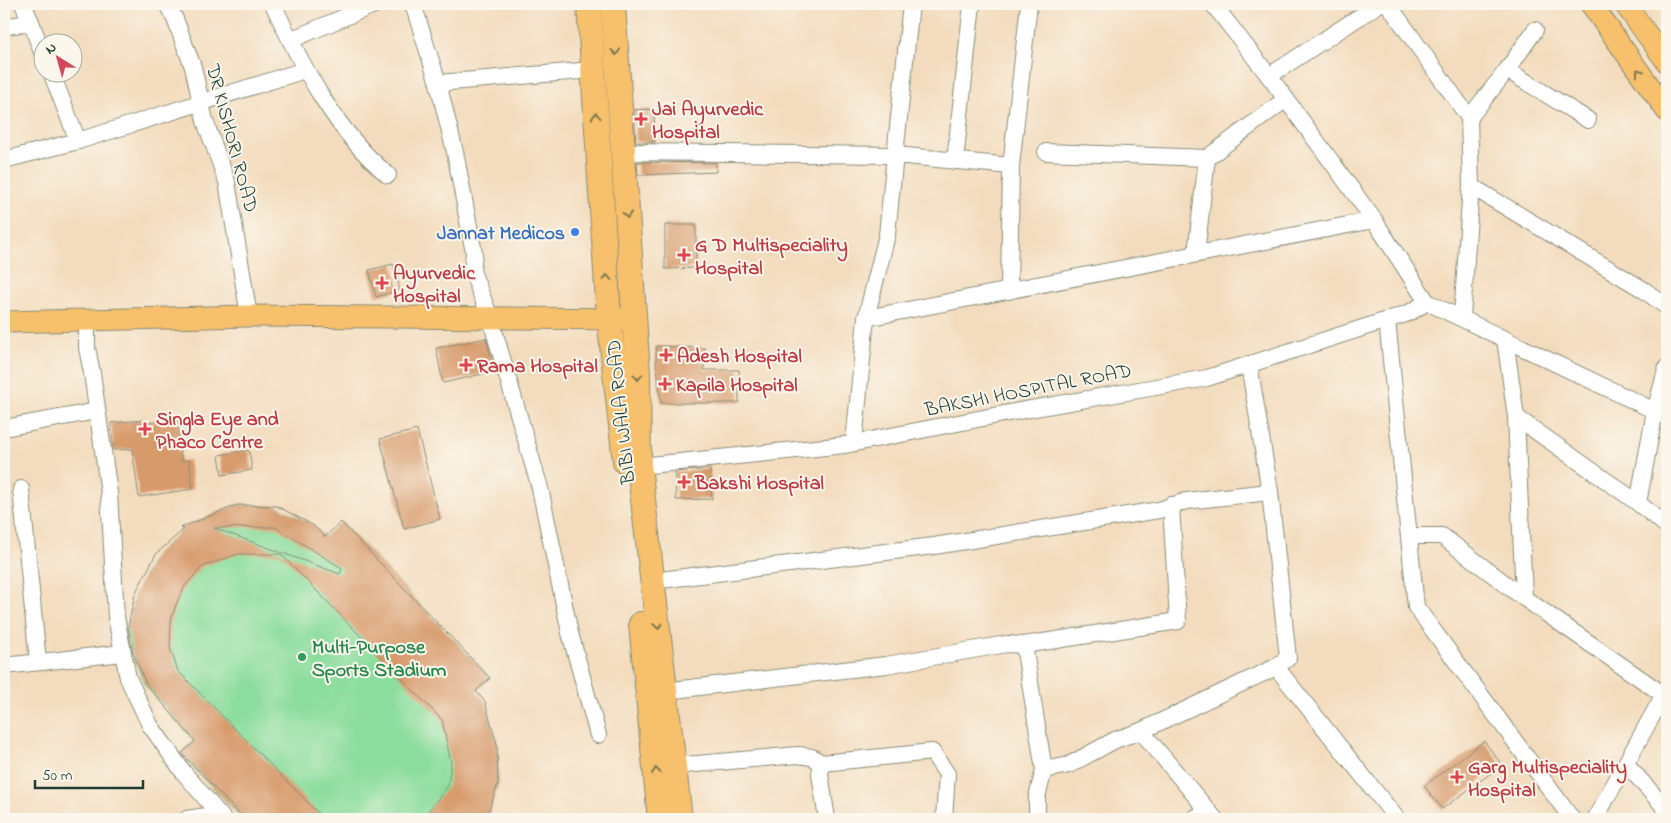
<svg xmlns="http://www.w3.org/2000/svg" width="1671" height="823" font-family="'Indie Flower',sans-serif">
  <rect width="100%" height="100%" fill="#fbf7ec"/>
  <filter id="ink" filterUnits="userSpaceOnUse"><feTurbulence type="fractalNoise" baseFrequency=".02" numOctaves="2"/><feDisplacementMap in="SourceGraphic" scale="10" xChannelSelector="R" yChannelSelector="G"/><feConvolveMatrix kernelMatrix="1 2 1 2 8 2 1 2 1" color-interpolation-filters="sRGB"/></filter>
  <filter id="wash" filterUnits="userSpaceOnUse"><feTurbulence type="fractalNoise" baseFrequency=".0096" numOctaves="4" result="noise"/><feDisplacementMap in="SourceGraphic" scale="20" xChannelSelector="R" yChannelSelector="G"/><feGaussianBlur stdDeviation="1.12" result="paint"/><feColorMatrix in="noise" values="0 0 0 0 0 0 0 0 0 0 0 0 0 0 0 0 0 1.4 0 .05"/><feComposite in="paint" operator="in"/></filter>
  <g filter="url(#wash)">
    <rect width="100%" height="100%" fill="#f3dcbd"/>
    <!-- green -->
    <path fill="#8bdd9d" stroke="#558d68" d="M237,505L277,506L314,526L325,537L341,522L490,678L476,692L485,702L497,744L498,784L486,819H243L181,754L194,741L145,685L126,636L135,595L155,555L188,525Z"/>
    <g id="blocks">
      <!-- building -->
      <g fill="#d79a6a" fill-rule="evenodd">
        <path d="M654,109L655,142H636L634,110Z"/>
        <path d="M637,162L716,163V172L638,175Z"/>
        <path d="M665,225H696V268L665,269Z"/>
        <path d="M393,264L400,290L376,297L369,270Z"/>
        <path d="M486,338L495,371L443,383L436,348Z"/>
        <path d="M656,346L705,348L704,370H739V403H661L657,367H656Z"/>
        <path d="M144,420V423L178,420L181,461L189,460L193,489L139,497L132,449L113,450L111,423Z"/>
        <path d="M417,430L440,519L404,529L380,439Z"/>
        <path d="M249,450L252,470L222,475L219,455Z"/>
        <path d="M710,469L712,499L676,500L675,472Z"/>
        <path d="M237,505L277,506L314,526L325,537L341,522L490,678L476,691L485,702L497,744L498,784L486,819H422L448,786L451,763L442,720L281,554H238L202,567L185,586L177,602L171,620L170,648L178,671L324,819H244L185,757L182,753L195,741L146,684L133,653L128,627L135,594L156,554L184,529L180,528ZM275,527L342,568L340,574L214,528Z"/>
        <path d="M1484,741L1502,765L1442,809L1424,786Z"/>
      </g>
    </g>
  </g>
  <g filter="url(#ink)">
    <use href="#blocks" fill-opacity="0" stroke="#898c78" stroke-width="1"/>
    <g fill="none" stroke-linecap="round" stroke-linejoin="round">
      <!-- minor casing -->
      <g stroke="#898c78" stroke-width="18">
        <g id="minor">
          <path d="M23,4L31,22"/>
          <path d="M167,4L175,19L193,67L205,121L227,182L249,316"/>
          <path d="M273,4C302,66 334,130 388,175"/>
          <path d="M413,4L438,83L455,152L474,253L472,271L490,317L540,488L570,633L598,735"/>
          <path d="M1029,4L1011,166L895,155L887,235L866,318L1374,220"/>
          <path d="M1213,4L1269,76L1374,220L1427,302L1655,411"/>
          <path d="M1388,4L1470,119"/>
          <path d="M4,27L31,22L42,52"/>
          <path d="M290,40L376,4"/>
          <path d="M1507,70L1588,120"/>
          <path d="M51,72L78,141"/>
          <path d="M1269,76L1379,4"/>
          <path d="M438,83L593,70"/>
          <path d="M623,152L895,155L911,4"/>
          <path d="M1046,152L1207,158"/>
          <path d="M4,160L78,141L305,70"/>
          <path d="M955,161L972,4"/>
          <path d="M1471,186L1644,290L1667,307"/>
          <path d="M1196,254L1207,158L1286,99"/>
          <path d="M1009,291L1011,166"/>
          <path d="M1462,318L1471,186L1469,118L1507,70L1535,30"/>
          <path d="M87,319V348L92,373L109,493L116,617L128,678L150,725L184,773L223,819"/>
          <path d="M1387,320L1416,607L1572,819"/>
          <path d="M1505,339L1516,417L1524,598L1664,695"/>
          <path d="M1249,364L1270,492L1288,658L1276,667L1397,819"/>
          <path d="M1516,417L1638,503L1667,526"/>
          <path d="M4,428L97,411"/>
          <path d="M854,443L866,318"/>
          <path d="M630,467L845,445L1019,411L1207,378L1409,313L1427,302"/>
          <path d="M21,489L38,662"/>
          <path d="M1638,503L1655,411L1667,367"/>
          <path d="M1409,536H1442L1524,598"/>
          <path d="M652,581L934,546L1159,510L1186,501L1270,492"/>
          <path d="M1024,645L1044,770L1069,765L1115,740L1141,731"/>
          <path d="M4,666L123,653"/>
          <path d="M665,691L886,665L1007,644L1024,645L1178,621L1171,505"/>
          <path d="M822,763L932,752L947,774L944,819"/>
          <path d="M1626,764L1667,810"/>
          <path d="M674,766L798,755L812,757L822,763L820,774L827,819"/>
          <path d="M187,819L219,814"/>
          <path d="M1037,819V797L1044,770"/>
          <path d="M1193,819L1208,811"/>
          <path d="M1215,819L1141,731L1276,667"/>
          <path d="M1595,819L1667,689"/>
        </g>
      </g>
      <!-- major casing -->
      <g stroke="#898c78" stroke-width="23">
        <g id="major">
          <path d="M1591,4L1667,111"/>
          <path d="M1625,4L1667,62"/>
          <path d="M4,322L249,316L634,319"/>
        </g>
      </g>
      <!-- highway casing -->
      <g stroke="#898c78" stroke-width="26">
        <g id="highway">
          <path d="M589,4L609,318L625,462"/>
          <path d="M613,4L638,374L639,465L680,819"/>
          <path d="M641,624L660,819"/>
        </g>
      </g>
      <!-- minor -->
      <use href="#minor" stroke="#fff" stroke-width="16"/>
      <!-- major -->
      <use href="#major" stroke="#f7c06c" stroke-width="21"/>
      <!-- highway -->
      <use href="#highway" stroke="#f7c06c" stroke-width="24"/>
    </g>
    <!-- one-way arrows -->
    <defs><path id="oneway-chevron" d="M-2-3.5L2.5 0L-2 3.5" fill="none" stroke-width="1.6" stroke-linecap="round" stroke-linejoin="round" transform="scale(1.25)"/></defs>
    <g stroke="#80784d">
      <use href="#oneway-chevron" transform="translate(616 52) rotate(86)"/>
      <use href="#oneway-chevron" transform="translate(1639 72) rotate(-125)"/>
      <use href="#oneway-chevron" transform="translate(596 116) rotate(-94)"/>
      <use href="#oneway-chevron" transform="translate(627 215) rotate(86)"/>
      <use href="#oneway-chevron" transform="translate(607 278) rotate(-94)"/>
      <use href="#oneway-chevron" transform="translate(638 377) rotate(89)"/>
      <use href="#oneway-chevron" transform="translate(658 626) rotate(83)"/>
      <use href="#oneway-chevron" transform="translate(656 771) rotate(-96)"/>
    </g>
  </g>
  <!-- markers -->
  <g fill="#e0444e" stroke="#fbf7ec" stroke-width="2">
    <path d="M638.5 111.5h5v5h5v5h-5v5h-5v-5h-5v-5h5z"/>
    <path d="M681.5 247.5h5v5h5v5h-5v5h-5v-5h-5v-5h5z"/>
    <path d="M379.5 275.5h5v5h5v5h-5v5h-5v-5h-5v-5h5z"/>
    <path d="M663.5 347.5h5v5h5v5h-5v5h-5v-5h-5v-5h5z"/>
    <path d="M463.5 357.5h5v5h5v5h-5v5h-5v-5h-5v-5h5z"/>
    <path d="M662.5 376.5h5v5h5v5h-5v5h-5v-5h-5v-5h5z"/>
    <path d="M142.5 421.5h5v5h5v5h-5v5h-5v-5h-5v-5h5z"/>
    <path d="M681.5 474.5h5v5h5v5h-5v5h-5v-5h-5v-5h5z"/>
    <path d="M1454.5 769.5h5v5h5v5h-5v5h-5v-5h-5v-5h5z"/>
  </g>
  <circle fill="#3f7fe0" stroke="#fbf7ec" stroke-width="2" cx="575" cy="232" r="5"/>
  <circle fill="#2e9e5b" stroke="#fbf7ec" stroke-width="2" cx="302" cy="657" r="5"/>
  <g text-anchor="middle" stroke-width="4" stroke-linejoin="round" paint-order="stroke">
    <!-- health labels -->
    <g font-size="20" font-weight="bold" fill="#be3a42" stroke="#fbf7ec" text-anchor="start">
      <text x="652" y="115">Jai Ayurvedic<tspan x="652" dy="23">Hospital</tspan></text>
      <text x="695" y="251">G D Multispeciality<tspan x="695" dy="23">Hospital</tspan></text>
      <text x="393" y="279">Ayurvedic<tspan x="393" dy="23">Hospital</tspan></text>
      <text x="677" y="362">Adesh Hospital</text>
      <text x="477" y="372">Rama Hospital</text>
      <text x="676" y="391">Kapila Hospital</text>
      <text x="156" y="425">Singla Eye and<tspan x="156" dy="23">Phaco Centre</tspan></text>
      <text x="695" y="489">Bakshi Hospital</text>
      <text x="1468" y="773">Garg Multispeciality<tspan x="1468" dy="23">Hospital</tspan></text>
    </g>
    <!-- street labels -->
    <g font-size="20" fill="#1f3d34" stroke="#fbf7ec">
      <text transform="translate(233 138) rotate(75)" y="7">DR KISHORI ROAD</text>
      <text transform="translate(1028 389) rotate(-11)" y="7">BAKSHI HOSPITAL ROAD</text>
      <text transform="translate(620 412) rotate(-96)" y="7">BIBI WALA ROAD</text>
    </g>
    <!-- shop labels -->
    <g font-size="20" font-weight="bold" fill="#366cbe" stroke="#fbf7ec" text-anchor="end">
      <text x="565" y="239">Jannat Medicos</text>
    </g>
    <!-- leisure labels -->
    <g font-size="20" font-weight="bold" fill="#27864d" stroke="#fbf7ec" text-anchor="start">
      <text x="312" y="653">Multi-Purpose<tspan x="312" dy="23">Sports Stadium</tspan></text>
    </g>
  </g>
  <!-- margin -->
  <rect width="1671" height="823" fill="none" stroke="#fbf7ec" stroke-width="20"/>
  <!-- north arrow -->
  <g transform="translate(58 58) rotate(323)"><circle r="24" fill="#fbf7ec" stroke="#a3ada2"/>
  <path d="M0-4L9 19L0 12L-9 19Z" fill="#d1495b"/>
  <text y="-8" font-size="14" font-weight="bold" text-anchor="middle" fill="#1f3d34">N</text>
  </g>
  <!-- scale -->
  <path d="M35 780v8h108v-8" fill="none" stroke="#1f3d34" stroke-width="2.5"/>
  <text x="42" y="780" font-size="15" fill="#1f3d34" stroke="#fbf7ec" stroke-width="4" paint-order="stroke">50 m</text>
</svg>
